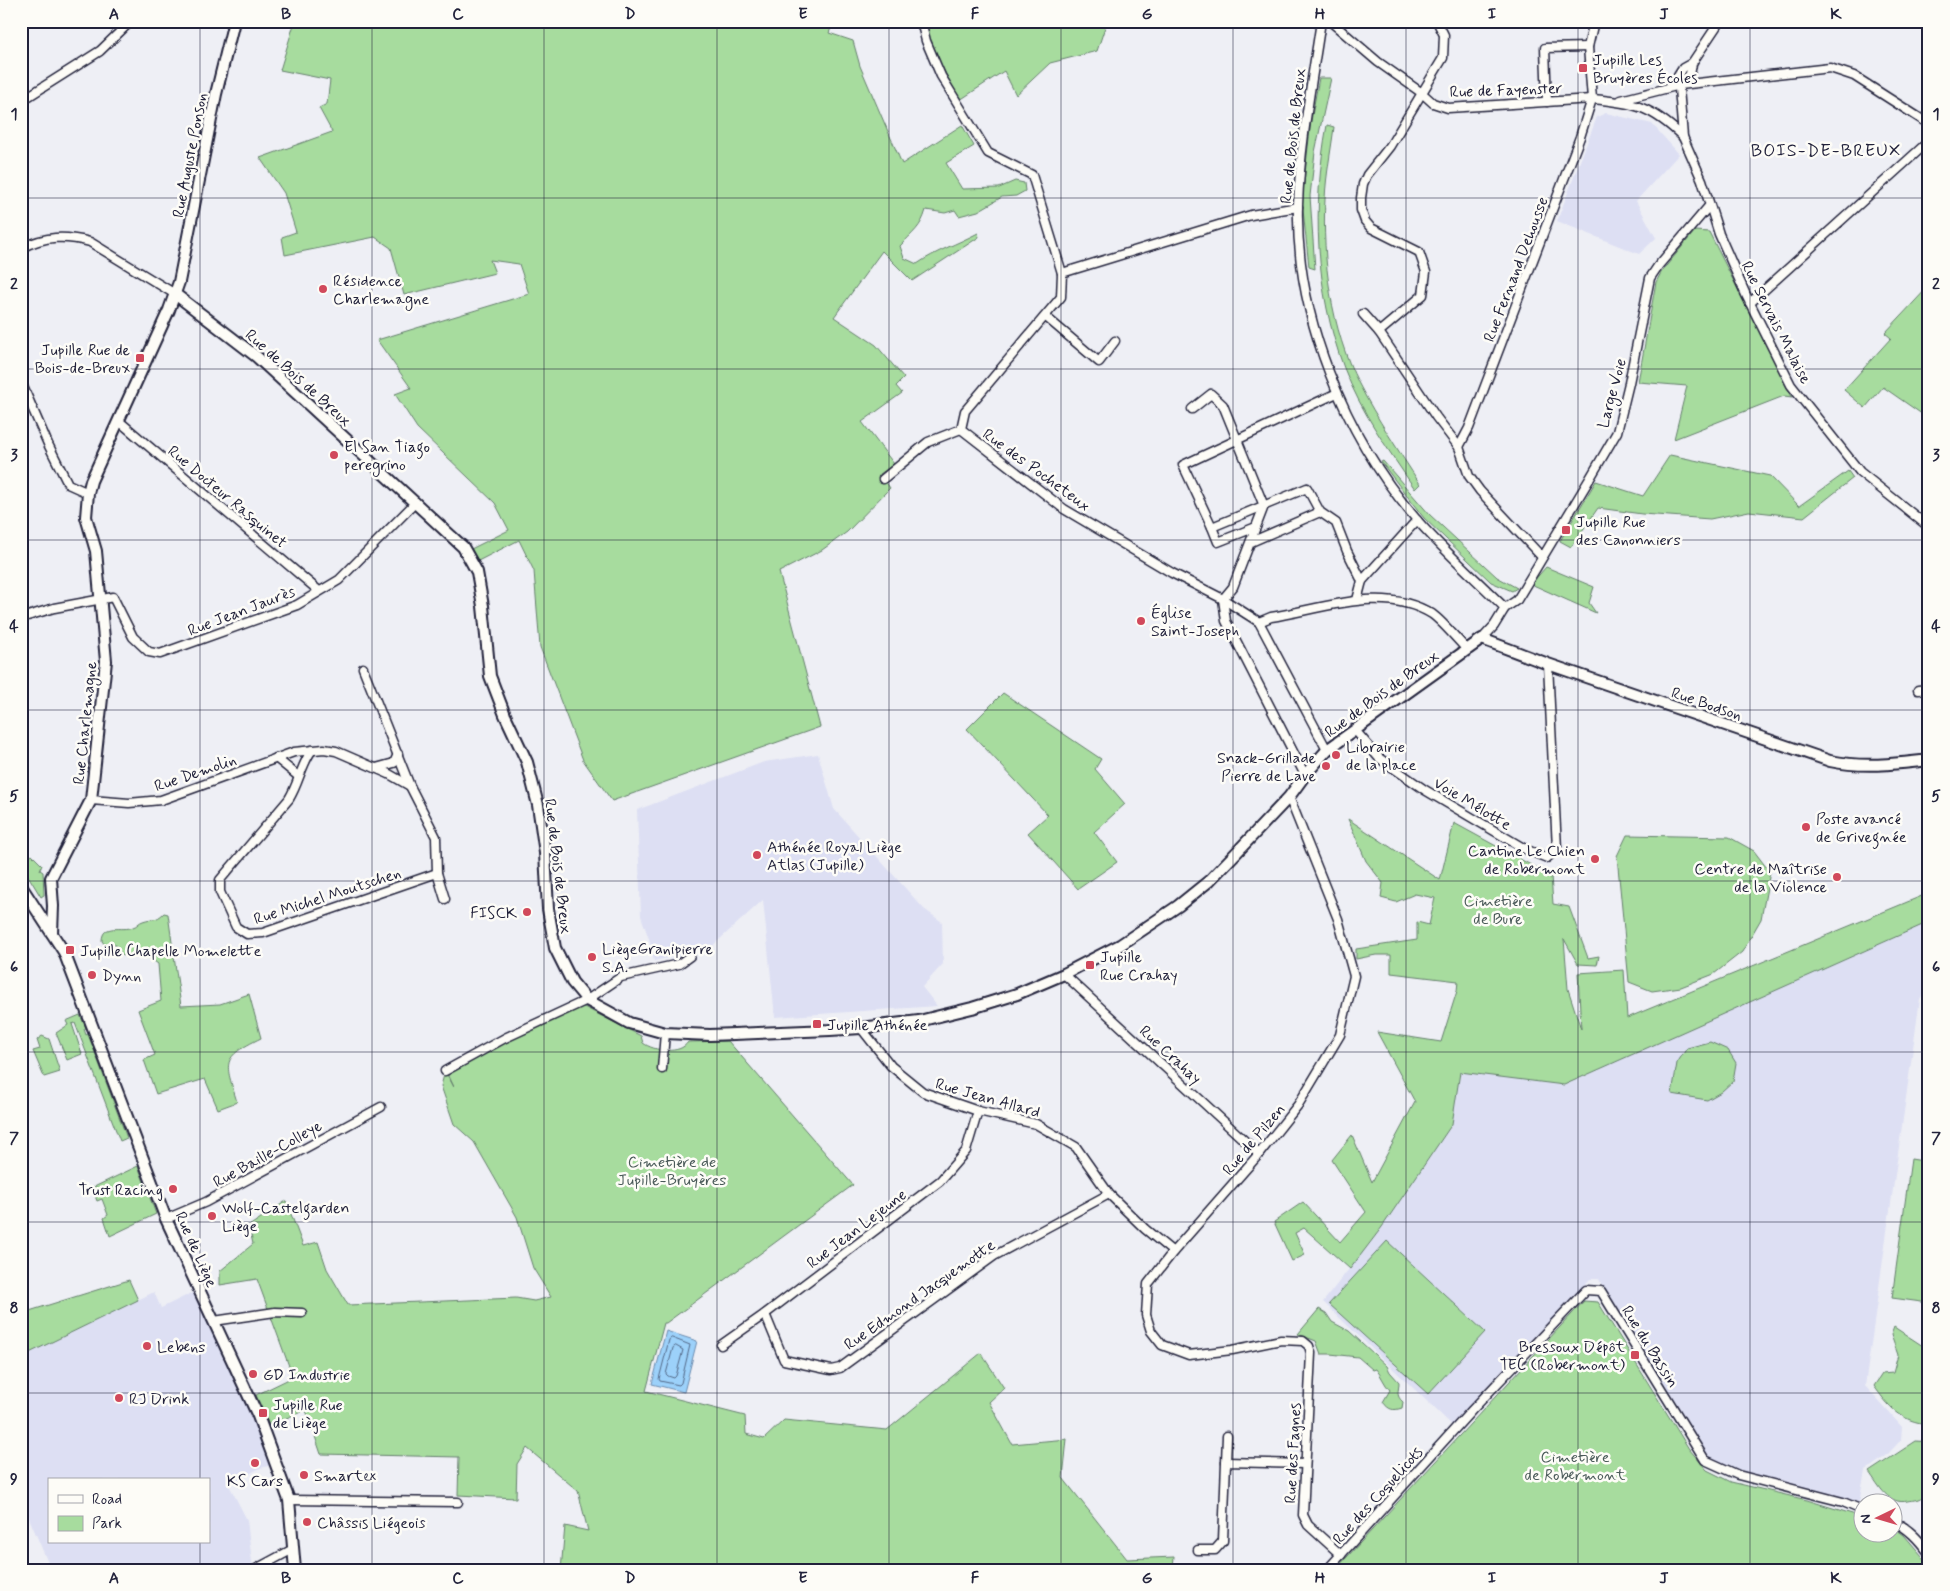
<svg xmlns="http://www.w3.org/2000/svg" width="1950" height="1591" font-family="Mynerve,sans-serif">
  <rect width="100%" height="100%" fill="#eeeff5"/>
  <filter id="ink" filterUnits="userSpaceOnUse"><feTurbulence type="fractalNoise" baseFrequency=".02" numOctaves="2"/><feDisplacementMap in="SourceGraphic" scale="10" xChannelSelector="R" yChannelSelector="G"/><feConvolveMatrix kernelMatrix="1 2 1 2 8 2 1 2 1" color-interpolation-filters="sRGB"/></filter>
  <g filter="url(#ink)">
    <!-- built -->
    <g fill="#dddff3" fill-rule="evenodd">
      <path d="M1606,113L1652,124L1679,154L1636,201L1656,238L1639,254L1557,221L1597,117Z"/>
      <path d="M818,754L834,809L924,909L942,922L943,964L922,987L937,1006L775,1017L763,900L709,949L654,961L649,939L641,916L637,810L764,762Z"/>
      <path d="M1929,922V985L1920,999L1865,1386L1902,1427L1901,1440L1886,1456L1865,1471L1859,1503L1808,1488L1739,1472L1720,1464L1712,1459L1698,1442L1605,1292L1599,1279H1590L1576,1293L1453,1426L1323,1302L1382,1227L1452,1124L1460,1072L1564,1085Z"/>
      <path d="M198,1290L277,1464L260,1468L229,1485L247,1520L253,1570H51L21,1499V1357L154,1292L161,1308ZM49,1480H209V1542H49Z"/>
    </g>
    <!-- green -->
    <g fill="#a7dc9e" stroke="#647f6c">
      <path d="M295,21H834L829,33L853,41L860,66L902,164L962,125L974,146L946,163L962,189L999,188L1015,181L1024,183L1025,191L1016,196L1002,197L978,211L959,216L955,210L945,213L926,210C921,228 913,232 900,246L904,258L917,264C936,251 957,244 978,233L979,237L912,281L882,251L834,317L876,345L904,378L896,386L902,393L862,422L894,464L880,474L890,488L847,532L822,550L779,572L820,727L612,801L583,760L540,647L534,571L519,540L478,561L471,549L509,530L495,503L417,428L395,394L411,388L377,340L529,294L519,264L490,260L495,273L404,295L391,248L375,237L285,255L282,237L296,232L284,193L260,158L332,132L319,108L327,104L330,80L280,70Z"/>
      <path d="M924,21H1107L1097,51L1050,63L1016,95L1004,71L960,100L940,63L924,25Z"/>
      <path d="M1319,78H1331L1315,152L1310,196L1315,269L1309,267L1302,200L1311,121Z"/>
      <path d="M1327,125L1334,127C1331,151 1326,175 1325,199C1322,259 1331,330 1359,384C1377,419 1399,451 1420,484L1415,489C1389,451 1361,412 1344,368C1315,291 1312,206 1327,125Z"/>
      <path d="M1695,231L1709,232L1792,397L1784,396L1674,439L1687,386L1638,382L1656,282L1662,271Z"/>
      <path d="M1929,286V419L1883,387L1865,408L1844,390L1891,338L1885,333Z"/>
      <path d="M1670,455L1770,476L1799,506L1848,471L1853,478L1804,517L1749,511L1710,519L1642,514L1598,508L1571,547L1560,541L1596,481L1643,496Z"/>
      <path d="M1383,461L1430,515L1497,577L1517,588L1512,591L1491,582L1424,518L1381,462Z"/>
      <path d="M1546,567L1594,587L1589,603L1596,613L1531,584Z"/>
      <path d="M1003,693L1101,759L1095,769L1125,804L1094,832L1117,862L1078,889L1028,833L1048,815L967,729Z"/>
      <path d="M1348,819L1440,880L1454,823L1551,876L1553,904L1569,907L1588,958L1599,956L1597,965L1578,964L1564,939L1568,989L1581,1029L1578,973L1624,970L1627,1018L1929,893V922L1564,1085L1460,1072L1452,1124L1382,1227L1350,1269L1304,1228L1295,1233L1305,1255L1292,1261L1274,1222L1303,1202L1340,1242L1366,1212L1332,1160L1352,1135L1372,1182L1415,1102L1377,1032L1441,1042L1457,991L1458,981L1391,973V955H1376L1356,959V949L1417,940V922L1429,925L1435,898L1415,894L1396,902L1381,898L1383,883L1366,861Z"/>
      <path d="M1627,835L1729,837L1754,851L1770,872L1761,919L1742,952L1714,974L1681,987L1652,991L1629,982L1617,856Z"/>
      <path d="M32,855L42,865L40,870L43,872L44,895L41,897L21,864V862Z"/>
      <path d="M164,913L168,914L181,1006L220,1004L249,994L261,1038C220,1058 225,1062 237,1102L218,1109L205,1079L156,1094L144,1060L155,1055L138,1010L161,1001L158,964C148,956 137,952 124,956L119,951L116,945H105L102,941C102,922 123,932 133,927C137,926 139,922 143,921C154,917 155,922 164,913Z"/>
      <path d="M578,1006L584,1007L641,1036L643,1043C654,1051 680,1055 688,1042L728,1041L853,1185L666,1323H664L646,1391L745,1416L746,1434L764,1439L784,1420L887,1430L981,1353L1004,1388L989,1402L1012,1444L1067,1439L1063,1478L1127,1559L1174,1557L1173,1570H561L565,1526L588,1531L578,1491L527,1448L517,1464L516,1498L458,1495L459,1457L321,1454L306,1410L269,1425L256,1395L293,1377L257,1279L220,1285V1271L253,1244L249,1226L286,1201L303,1246L318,1242L327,1269L348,1305L516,1298L534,1301L551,1297L533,1268L517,1217L474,1142L454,1124L441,1086L445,1071L454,1087L448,1074L531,1029Z"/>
      <path d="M80,1015L86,1028L84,1029L86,1035L88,1034L127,1138L120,1141L75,1023L72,1024L82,1054L67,1060L56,1033L68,1025L66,1021Z"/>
      <path d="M42,1036L49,1039L60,1072L44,1077L33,1051L40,1049L37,1040Z"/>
      <path d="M1710,1042L1728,1050L1736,1063L1733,1081L1721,1092L1707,1100L1672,1094L1677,1063L1687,1048Z"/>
      <path d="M1911,1159L1929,1162V1303L1892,1298Z"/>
      <path d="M138,1166L156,1214L110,1236L104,1218L108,1215L102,1199L97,1201L92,1188Z"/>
      <path d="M1387,1241L1485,1332L1428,1394L1329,1304Z"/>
      <path d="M129,1280L138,1300L21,1357V1311L26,1312Z"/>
      <path d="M1584,1301L1598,1302L1689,1449L1707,1470L1731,1482L1807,1500L1862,1517V1534H1892L1893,1527L1904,1535L1929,1564V1570H1335Z"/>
      <path d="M1319,1309L1326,1313L1332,1322L1349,1331L1387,1366L1390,1372L1399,1382C1399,1391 1395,1395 1403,1402L1402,1408C1393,1411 1389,1410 1383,1402L1390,1390C1384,1384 1382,1376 1376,1369L1373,1370L1358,1357L1330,1354H1321L1316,1341L1298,1334Z"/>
      <path d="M1894,1327L1929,1350V1424C1901,1422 1889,1407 1874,1386L1882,1374L1893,1373L1898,1355L1891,1335Z"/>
      <path d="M1916,1441L1929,1442V1497L1923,1496C1919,1500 1914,1500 1908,1501C1888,1505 1880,1487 1869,1472Z"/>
    </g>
    <!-- water -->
    <path fill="#9cd1fa" stroke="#6b8bae" d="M666,1331L697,1341L684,1392L652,1384Z"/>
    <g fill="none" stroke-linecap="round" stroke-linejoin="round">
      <!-- shore -->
      <g stroke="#536887" stroke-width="1">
        <path d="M672,1338L690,1345L681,1383L679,1385L660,1381L659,1379L669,1340Z"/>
        <path d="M676,1346L683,1350L676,1376L674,1378L668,1376L666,1374L673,1348Z"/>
      </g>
      <!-- street casing -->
      <g stroke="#22223b" stroke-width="11">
        <g id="street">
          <path d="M921,21L926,41L941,76L988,153L1032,175L1062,273L1061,297L965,411L961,429L1064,509L1172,573L1223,599L1259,622L1327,750"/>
          <path d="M1321,21C1312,82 1300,143 1298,205C1295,316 1345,437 1417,520C1444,551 1476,579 1505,608"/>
          <path d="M1330,21L1378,62L1422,93L1433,103L1448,108L1592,99C1635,103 1651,106 1683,137"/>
          <path d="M1437,21L1444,35L1443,58L1390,146L1367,175L1363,184L1361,198V210L1365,221L1371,228L1419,252L1426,272L1423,295L1379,332L1436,417L1459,447L1469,476L1480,491L1542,557"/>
          <path d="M1720,21L1692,63L1683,68L1678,76L1683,137L1702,180L1719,234L1746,295L1791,385L1860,472L1929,527"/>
          <path d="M1681,84C1689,78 1691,74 1692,63"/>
          <path d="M1621,100L1680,85L1830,68L1854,76L1929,124"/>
          <path d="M21,101L100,51L131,21"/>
          <path d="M1547,102L1545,48L1588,47"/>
          <path d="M21,248C45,236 65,235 90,242L175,294"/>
          <path d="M1062,273L1251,215L1298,207"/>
          <path d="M1750,303L1929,141"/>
          <path d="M1363,314L1379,332"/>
          <path d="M1046,317L1099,362L1115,341"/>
          <path d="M21,382L48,444L68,484L88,493"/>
          <path d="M1192,409L1211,394L1223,405L1264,506L1233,587L1223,599"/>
          <path d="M119,421L319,591"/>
          <path d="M1459,447L1469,428L1580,137L1592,99L1588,47L1594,21"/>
          <path d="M883,479L928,442L961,429"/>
          <path d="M1212,527L1183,465L1337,393"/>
          <path d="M1256,527L1218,542L1212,527L1307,488L1320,512L1336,523L1347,551L1362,581"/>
          <path d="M1251,542L1320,512"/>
          <path d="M1223,599L1226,621L1305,775"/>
          <path d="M1357,600L1362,581L1417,520"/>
          <path d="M21,618L54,608L113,597L133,637L149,652L160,654L297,605L339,580L416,502"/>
          <path d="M1259,622L1271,617C1322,609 1384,584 1432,614C1443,622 1457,639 1467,650"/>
          <path d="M1482,639L1494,626L1505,608L1517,600L1589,480L1617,432L1629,383L1650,278L1658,266L1709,206"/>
          <path d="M363,668L410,786L436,837L437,873L445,899"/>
          <path d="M1918,690L1929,689"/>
          <path d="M1355,730L1379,758L1425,790L1525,849L1547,858L1557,849L1548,664"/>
          <path d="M312,750C301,765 299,783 289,799L220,880V892L236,927L247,934L263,933L437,873"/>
          <path d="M276,758L298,776"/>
          <path d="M376,768L394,763L398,754"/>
          <path d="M1289,797L1338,919L1354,976L1340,1035L1298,1105L1259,1154L1173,1252L1148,1284L1146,1315L1151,1331L1162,1345L1189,1355L1232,1350L1281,1340L1303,1341L1309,1346L1311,1353L1303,1515L1308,1525L1341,1555"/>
          <path d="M91,800L129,803L161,800L294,752L324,749L336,751L389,774L410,786"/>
          <path d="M1064,974L1259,1154"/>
          <path d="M861,1028L891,1066L923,1092L978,1111L1036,1124L1076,1147L1109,1194L1145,1229L1173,1252"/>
          <path d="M662,1069L665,1033"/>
          <path d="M445,1071L505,1038L587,1000L621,977L679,964L690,956"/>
          <path d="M166,1219L206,1202L381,1107"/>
          <path d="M765,1314L784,1360L831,1370L840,1368L994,1256L1109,1194"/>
          <path d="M214,1321L275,1312L302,1313"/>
          <path d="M721,1345L765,1314L940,1181L966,1151L978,1111"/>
          <path d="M1226,1462L1227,1436"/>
          <path d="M289,1500L458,1502"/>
          <path d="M1892,1521C1908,1527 1919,1540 1929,1553"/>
          <path d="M1198,1550H1215L1223,1541L1226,1462L1305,1464"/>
          <path d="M254,1570L293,1549"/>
          <path d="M1327,1570L1472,1410L1586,1290L1601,1291L1705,1460L1738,1475L1843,1502L1862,1510"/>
        </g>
      </g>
      <!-- secondary casing -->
      <g stroke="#22223b" stroke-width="14">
        <g id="secondary">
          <path d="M175,294L257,357L463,547L477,572L483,606L490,676L505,715L527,762L538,805L545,853L548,909L555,948L572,982L587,1000L629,1023L665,1033L710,1035L830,1030L861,1028L919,1021L972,1008L1017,994L1064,974L1120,945L1178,906L1209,881L1236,853L1289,797L1305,775L1327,750L1482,639L1548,664L1830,761C1863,768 1895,764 1929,760"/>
          <path d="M21,886L64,952L166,1219L258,1416L289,1500L295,1570"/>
          <path d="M52,933L53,906L51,878L91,800L106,661L96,551L86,517L88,493L91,481L169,310L179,282L216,94L234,21"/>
        </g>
      </g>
      <!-- street -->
      <use href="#street" stroke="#fdfcf7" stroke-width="8"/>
      <!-- secondary -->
      <use href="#secondary" stroke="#fdfcf7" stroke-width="10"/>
    </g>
  </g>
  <!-- grid -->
  <path fill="none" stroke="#22223b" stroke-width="1" stroke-opacity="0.55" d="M200,21V1480M372,21V1570M544,21V1570M717,21V1570M889,21V1570M1061,21V1570M1233,21V1570M1406,21V1570M1578,21V1570M1750,21V1570M21,198H1929M21,369H1929M21,540H1929M21,710H1929M21,881H1929M21,1052H1929M21,1222H1929M21,1393H1929M200,1542V1570"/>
  <!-- markers -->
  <g fill="#d1495b" stroke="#fdfcf7" stroke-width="2">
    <rect x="1578" y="63" width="10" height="10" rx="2.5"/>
    <circle cx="323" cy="289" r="5"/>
    <rect x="135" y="353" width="10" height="10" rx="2.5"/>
    <circle cx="334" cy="455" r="5"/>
    <rect x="1561" y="525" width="10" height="10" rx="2.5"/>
    <circle cx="1141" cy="621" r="5"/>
    <circle cx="1336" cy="755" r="5"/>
    <circle cx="1326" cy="766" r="5"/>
    <circle cx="1806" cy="827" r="5"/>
    <circle cx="757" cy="855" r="5"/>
    <circle cx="1595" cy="859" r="5"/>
    <circle cx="1837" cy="877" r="5"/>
    <circle cx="527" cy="912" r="5"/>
    <rect x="65" y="945" width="10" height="10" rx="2.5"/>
    <circle cx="592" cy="957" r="5"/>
    <rect x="1085" y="960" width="10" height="10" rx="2.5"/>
    <circle cx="92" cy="975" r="5"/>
    <rect x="812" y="1019" width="10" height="10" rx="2.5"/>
    <circle cx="173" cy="1189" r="5"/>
    <circle cx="212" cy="1216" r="5"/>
    <circle cx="147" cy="1346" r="5"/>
    <rect x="1630" y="1350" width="10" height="10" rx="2.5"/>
    <circle cx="253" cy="1374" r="5"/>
    <circle cx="119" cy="1398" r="5"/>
    <rect x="258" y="1408" width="10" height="10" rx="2.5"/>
    <circle cx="255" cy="1463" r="5"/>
    <circle cx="304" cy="1475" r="5"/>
    <circle cx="307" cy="1522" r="5"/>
  </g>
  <g text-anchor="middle" stroke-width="5" stroke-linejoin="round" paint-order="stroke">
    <!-- poi labels -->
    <g font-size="16" fill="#22223b" stroke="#fdfcf7" text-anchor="start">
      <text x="1593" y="65">Jupille Les<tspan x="1593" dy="18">Bruyères Écoles</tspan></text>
      <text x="333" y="286">Résidence<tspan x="333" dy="18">Charlemagne</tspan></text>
      <text x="130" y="355" text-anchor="end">Jupille Rue de<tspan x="130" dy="18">Bois-de-Breux</tspan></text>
      <text x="344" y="452">El San Tiago<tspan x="344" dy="18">peregrino</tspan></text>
      <text x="1576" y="527">Jupille Rue<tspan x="1576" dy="18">des Canonniers</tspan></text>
      <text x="1151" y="618">Église<tspan x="1151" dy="18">Saint-Joseph</tspan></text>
      <text x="1346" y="752">Librairie<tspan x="1346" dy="18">de la place</tspan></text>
      <text x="1316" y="763" text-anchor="end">Snack-Grillade<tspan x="1316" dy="18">Pierre de Lave</tspan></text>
      <text x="1816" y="824">Poste avancé<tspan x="1816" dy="18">de Grivegnée</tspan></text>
      <text x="767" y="852">Athénée Royal Liège<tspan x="767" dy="18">Atlas (Jupille)</tspan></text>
      <text x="1585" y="856" text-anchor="end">Cantine Le Chien<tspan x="1585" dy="18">de Robermont</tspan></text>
      <text x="1827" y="874" text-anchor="end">Centre de Maîtrise<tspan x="1827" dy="18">de la Violence</tspan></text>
      <text x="517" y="918" text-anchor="end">FISCK</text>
      <text x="602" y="954">LiègeGranipierre<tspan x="602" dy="18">S.A.</tspan></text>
      <text x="80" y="956">Jupille Chapelle Momelette</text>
      <text x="1100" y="962">Jupille<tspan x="1100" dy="18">Rue Crahay</tspan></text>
      <text x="102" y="981">Dynn</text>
      <text x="827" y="1030">Jupille Athénée</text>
      <text x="163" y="1195" text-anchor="end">Trust Racing</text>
      <text x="222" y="1213">Wolf-Castelgarden<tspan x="222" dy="18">Liège</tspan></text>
      <text x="157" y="1352">Lebens</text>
      <text x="1625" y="1352" text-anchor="end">Bressoux Dépôt<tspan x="1625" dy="18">TEC (Robermont)</tspan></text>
      <text x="263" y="1380">GD Industrie</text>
      <text x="129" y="1404">RJ Drink</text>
      <text x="273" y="1410">Jupille Rue<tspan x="273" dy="18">de Liège</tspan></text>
      <text x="314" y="1481">Smartex</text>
      <text x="255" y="1486" text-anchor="middle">KS Cars</text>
      <text x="317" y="1528">Châssis Liégeois</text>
    </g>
    <!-- street labels -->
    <g font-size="16" fill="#22223b" stroke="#fdfcf7">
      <text transform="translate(1506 89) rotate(-2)" y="6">Rue de Fayenster</text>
      <text transform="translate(1292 136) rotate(-84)" y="6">Rue de Bois de Breux</text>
      <text transform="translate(189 155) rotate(-79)" y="6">Rue Auguste Ponson</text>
      <text transform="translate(1515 269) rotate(-69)" y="6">Rue Fernand Dehousse</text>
      <text transform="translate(1777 322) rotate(63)" y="6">Rue Servais Malaise</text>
      <text transform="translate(299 377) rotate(42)" y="6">Rue de Bois de Breux</text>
      <text transform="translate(1611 393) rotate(-75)" y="6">Large Voie</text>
      <text transform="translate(1037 469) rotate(36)" y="6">Rue des Pocheteux</text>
      <text transform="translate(228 496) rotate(40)" y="6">Rue Docteur Rasquinet</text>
      <text transform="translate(241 610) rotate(-21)" y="6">Rue Jean Jaurès</text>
      <text transform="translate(1381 693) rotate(-36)" y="6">Rue de Bois de Breux</text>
      <text transform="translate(1707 703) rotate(19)" y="6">Rue Bodson</text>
      <text transform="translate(84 723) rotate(-84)" y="6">Rue Charlemagne</text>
      <text transform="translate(195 772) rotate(-19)" y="6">Rue Demolin</text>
      <text transform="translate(1473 803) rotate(31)" y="6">Voie Mélotte</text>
      <text transform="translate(559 866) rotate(83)" y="6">Rue de Bois de Breux</text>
      <text transform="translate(327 895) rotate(-18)" y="6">Rue Michel Moutschen</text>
      <text transform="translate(1171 1054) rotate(43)" y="6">Rue Crahay</text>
      <text transform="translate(988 1097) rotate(16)" y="6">Rue Jean Allard</text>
      <text transform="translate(1253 1139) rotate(-50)" y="6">Rue de Pilzen</text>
      <text transform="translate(267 1153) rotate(-29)" y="6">Rue Baille-Colleye</text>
      <text transform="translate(856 1228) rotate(-37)" y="6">Rue Jean Lejeune</text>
      <text transform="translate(197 1249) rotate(66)" y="6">Rue de Liège</text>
      <text transform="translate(919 1294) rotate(-35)" y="6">Rue Edmond Jacquemotte</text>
      <text transform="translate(1651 1346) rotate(58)" y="6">Rue du Bassin</text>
      <text transform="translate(1292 1453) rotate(-87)" y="6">Rue des Fagnes</text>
      <text transform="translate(1377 1495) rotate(-48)" y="6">Rue des Coquelicots</text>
    </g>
    <!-- park labels -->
    <g font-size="16" fill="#4a5a59" stroke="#fdfcf7">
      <text x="1498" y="906">Cimetière<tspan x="1498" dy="18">de Bure</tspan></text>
      <text x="672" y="1167">Cimetière de<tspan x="672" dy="18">Jupille-Bruyères</tspan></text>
      <text x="1575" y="1462">Cimetière<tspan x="1575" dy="18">de Robermont</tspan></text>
    </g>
    <!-- neighbourhood labels -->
    <g font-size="18" letter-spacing="1" fill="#22223b" stroke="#fdfcf7">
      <text x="1826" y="156">BOIS-DE-BREUX</text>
    </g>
  </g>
  <!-- margin -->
  <rect width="1950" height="1591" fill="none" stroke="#fdfcf7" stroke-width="55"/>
  <!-- legend -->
  <rect x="48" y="1478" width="162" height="65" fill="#fdfcf7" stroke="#a5a5ac"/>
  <rect x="58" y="1495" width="25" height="8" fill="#fdfcf7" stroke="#a5a5ac"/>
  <text x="92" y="1504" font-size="15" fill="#22223b">Road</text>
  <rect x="58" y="1516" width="25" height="15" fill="#a7dc9e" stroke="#a5a5ac"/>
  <text x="92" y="1528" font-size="15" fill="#22223b">Park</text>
  <!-- north arrow -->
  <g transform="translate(1878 1518) rotate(265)"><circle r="24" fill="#fdfcf7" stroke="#a5a5ac"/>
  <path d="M0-4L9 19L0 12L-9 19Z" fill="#d1495b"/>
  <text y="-8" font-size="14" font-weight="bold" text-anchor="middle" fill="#22223b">N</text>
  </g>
  <rect x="28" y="28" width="1894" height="1536" fill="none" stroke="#22223b" stroke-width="2"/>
  <g font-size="16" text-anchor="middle" font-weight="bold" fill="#22223b">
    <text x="114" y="19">A</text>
    <text x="286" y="19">B</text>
    <text x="458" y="19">C</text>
    <text x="630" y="19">D</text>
    <text x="803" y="19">E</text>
    <text x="975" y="19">F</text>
    <text x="1147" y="19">G</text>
    <text x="1320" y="19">H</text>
    <text x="1492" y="19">I</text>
    <text x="1664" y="19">J</text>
    <text x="1836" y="19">K</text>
    <text x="14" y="119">1</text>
    <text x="1936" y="119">1</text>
    <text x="14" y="289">2</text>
    <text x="1936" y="289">2</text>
    <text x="14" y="460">3</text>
    <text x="1936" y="460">3</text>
    <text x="14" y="631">4</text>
    <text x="1936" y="631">4</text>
    <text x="14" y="801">5</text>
    <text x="1936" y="801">5</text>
    <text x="14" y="972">6</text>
    <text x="1936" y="972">6</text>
    <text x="14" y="1143">7</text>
    <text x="1936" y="1143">7</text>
    <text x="14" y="1313">8</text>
    <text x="1936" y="1313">8</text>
    <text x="14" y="1484">9</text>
    <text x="1936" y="1484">9</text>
    <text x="114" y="1583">A</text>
    <text x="286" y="1583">B</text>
    <text x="458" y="1583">C</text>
    <text x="630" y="1583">D</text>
    <text x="803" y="1583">E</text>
    <text x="975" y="1583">F</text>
    <text x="1147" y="1583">G</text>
    <text x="1320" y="1583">H</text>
    <text x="1492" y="1583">I</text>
    <text x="1664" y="1583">J</text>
    <text x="1836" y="1583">K</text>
  </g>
</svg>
